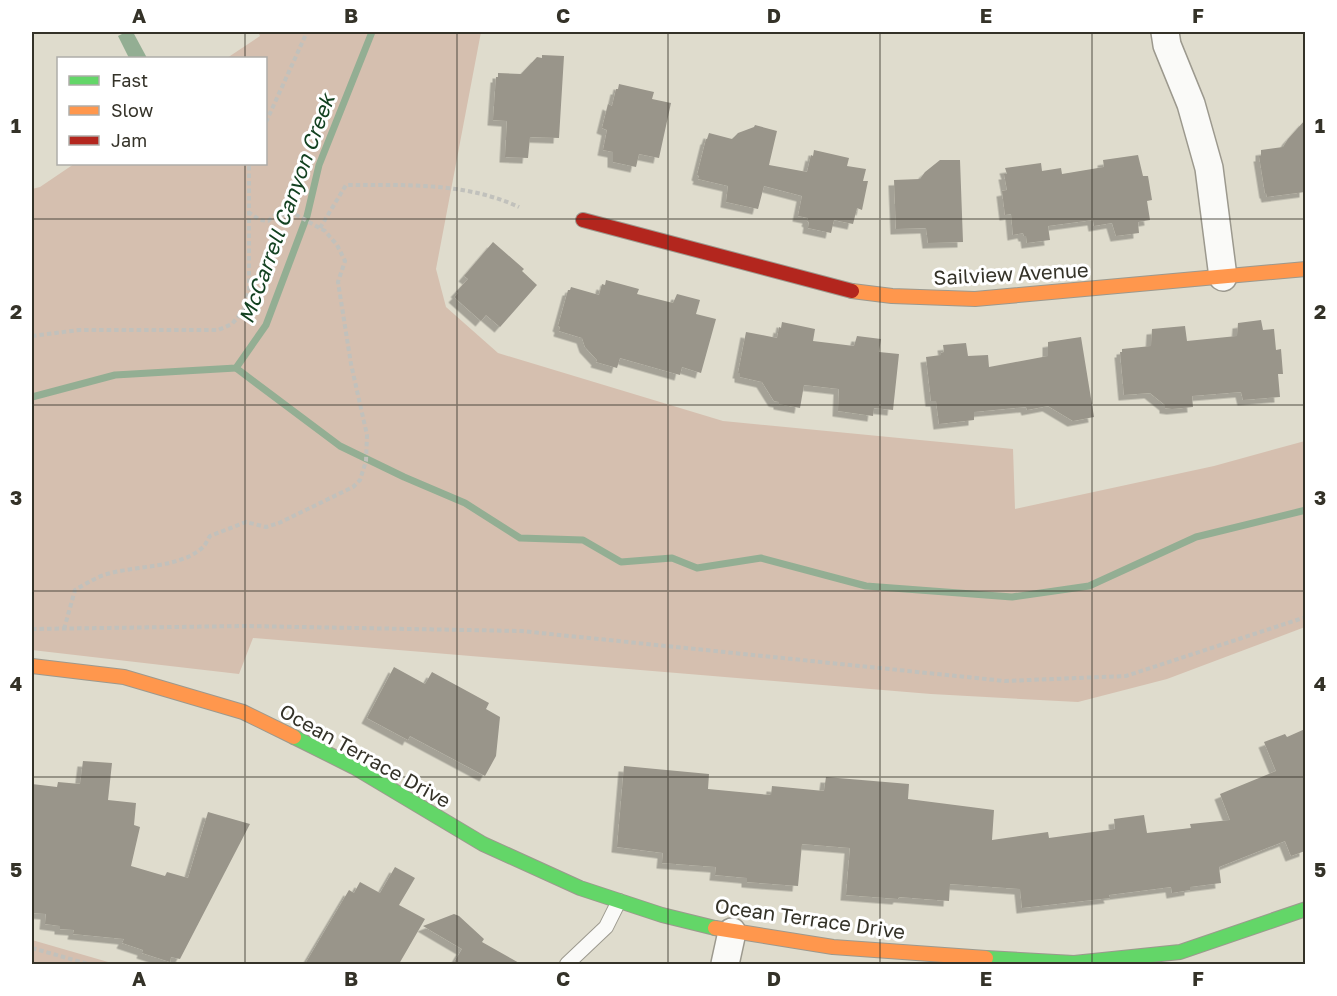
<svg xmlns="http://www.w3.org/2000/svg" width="1337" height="996" font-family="'Golos Text',sans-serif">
  <defs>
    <filter id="shadow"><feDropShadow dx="-5.5" dy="5.5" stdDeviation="0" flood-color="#0004"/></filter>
  </defs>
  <rect width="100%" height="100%" fill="#dfdccd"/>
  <!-- green -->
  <g fill="#d5bfaf">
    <path d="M258,32H481L436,269L446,307L498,353L723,421L1013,449L1015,509L1214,466L1305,441V627L1167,679L1078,702L931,694L253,638L239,674L32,650V189L40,187L74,164H266V58H227L260,36Z"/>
    <path d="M32,940L115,964H32Z"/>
  </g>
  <!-- water -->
  <path fill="#93ae93" d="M126,32H133L147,58H129L118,36Z"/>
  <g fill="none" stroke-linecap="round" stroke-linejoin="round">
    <!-- stream -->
    <g stroke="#93ae93" stroke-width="7">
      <path d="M236,368L340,446L404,477L465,503L520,538L583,540L621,562L672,558L697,568L761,558L866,586L1012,597L1089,586L1196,537L1306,510"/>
      <path d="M32,397L115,375L236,368L266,325L307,216L319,165L372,32"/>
    </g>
  </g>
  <!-- building -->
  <g fill="#99958a" filter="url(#shadow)">
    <path d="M542,55L564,56L559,138L530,137L528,158L505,157L507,121L493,120L496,77H498V73L521,74L537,57L542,58Z"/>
    <path d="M619,84L654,92L652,99L671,103L659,158L639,154L636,167L613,162V152L603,150L607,130L602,128L608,104L612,106L616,89H618Z"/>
    <path d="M1305,120V192L1267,197L1266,193H1265L1259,156H1261V150L1283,147L1288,139Z"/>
    <path d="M755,125L777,131L769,165L807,172L811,155L813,156L814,150L849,158L847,166L866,169L863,181H868L862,210L857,208L853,224L834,220L831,233L808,228L809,222L807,221L808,218L798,216L802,196L764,186L758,209L726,202L728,186L698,179L699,176L697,175L706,139H707L709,133L732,139L738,133L754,127Z"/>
    <path d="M1138,155L1143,176H1148L1152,200L1147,201L1150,220L1138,222L1139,233L1116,236L1112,223L1094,226L1093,220L1048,226L1050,240L1027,243L1026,236H1024L1023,233L1013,235L1011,214L1005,215L1002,191L1007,190L1004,174H1007L1005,168L1041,163L1042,171L1061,168L1062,174L1104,167L1103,160Z"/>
    <path d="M940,160H960L963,242L928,243L926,228L896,229L894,180L920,179L925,172Z"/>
    <path d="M493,242L524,269L522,271L537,285L500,327L486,315L481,321L454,297L458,293L456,292L468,279L464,276Z"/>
    <path d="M606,280L639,289L637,294L673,303L677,294L700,300L696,314L716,319L701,373L682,367L680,375L620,358L617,368L596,362L597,360L585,347L582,338L559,331L560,327L558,326L568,290H570L571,287L599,295L602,284L605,285Z"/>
    <path d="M1261,320L1263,330L1274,329L1276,350L1281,349L1283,374H1278L1280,397L1243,400L1241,392L1192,396L1193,407L1172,409L1165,408V405L1150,393L1124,395L1120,352H1122V349L1151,346L1152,329L1185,326L1187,341L1237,336L1238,323Z"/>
    <path d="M782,322L815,329L813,341L854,346L857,336L881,339L879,352L899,354L893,410L874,408L873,416L838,411L839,389L804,385L800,408L779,404V402L774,401L762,382L740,377V373H738L746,332L777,338L779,327L781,328Z"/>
    <path d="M1081,337L1094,417L1073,421L1048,406L1027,410L1026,407L974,412V420L939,424L936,401H931L926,357L941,355V353L944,352L943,345L966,343L968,356L988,355L989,367L1048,356V342Z"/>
    <path d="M394,667L425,684L432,672L489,703L486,709L500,717L496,756L485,776L410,736L408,740L367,718Z"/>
    <path d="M1305,729V851L1291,856L1285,841L1219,867L1221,883L1190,887V890L1172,893L1171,887L1109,895L1110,898L1022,908L1020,889L950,884L949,901L899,897L898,899L846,895L850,848L802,844L798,886L747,882V878L715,875L716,867L662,863L663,853L617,847L624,766L709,774L708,789L771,795L772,786L824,791L826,777L909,784L908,799L994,810L992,840L1048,832L1049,838L1115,829L1114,819L1144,815L1147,833L1191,828L1190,824L1230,820L1220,794L1276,771L1264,742L1285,734L1287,737Z"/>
    <path d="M83,761L112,763L108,800L136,803L134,825L140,827L131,866L165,876L167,872L188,878L208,812L250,824L180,959L171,957L170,962L142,953L143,950L122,943L124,939L73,934L74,930L60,929V926L45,924L46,914L32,913V784L57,787L58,782L80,784Z"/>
    <path d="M395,867L415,878L399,905L425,919L399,964H305L349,890L354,893L360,882L380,893Z"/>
    <path d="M454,914L459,916L484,939L482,942L521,964H453L462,949L423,926Z"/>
  </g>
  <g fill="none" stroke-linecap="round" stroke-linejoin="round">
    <!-- lane casing -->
    <g stroke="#9c998e" stroke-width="16">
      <path id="lane" d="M567,964L606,927L619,901"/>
    </g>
    <!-- street casing -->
    <g stroke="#9c998e" stroke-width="30">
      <g id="street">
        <path d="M1165,32L1167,45L1191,104L1209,168L1223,277"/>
        <path d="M725,964L732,932"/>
      </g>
    </g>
    <!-- fast casing -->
    <g stroke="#9c998e" stroke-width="16">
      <g id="fast">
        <path d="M294,737L354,767L483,844L580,888L662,915L715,928"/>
        <path d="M986,958L1074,963L1180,952L1306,909"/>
      </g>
    </g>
    <!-- slow casing -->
    <g stroke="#9c998e" stroke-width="16">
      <g id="slow">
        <path d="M852,291L892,296L975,299L1306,269"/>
        <path d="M32,666L124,677L243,712L294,737"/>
        <path d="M715,928L833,947L986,958"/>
      </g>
    </g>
    <!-- jam casing -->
    <g stroke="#9c998e" stroke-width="16">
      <path id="jam" d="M583,220L852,291"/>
    </g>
    <!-- path -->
    <g stroke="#c1c1bc" stroke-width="4" stroke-dasharray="4.5 3" stroke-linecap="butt">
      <path d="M266,122L307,32"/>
      <path d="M320,228L346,185C404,185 465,182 519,207"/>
      <path d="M32,336L79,330H218L232,324L243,311L249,290V164"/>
      <path d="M32,629L245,626L521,631L1005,681L1126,676L1306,617"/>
      <path d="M64,629L75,590C84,585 93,579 104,575C134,565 178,569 202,548C206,545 207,540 210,536L246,522L266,527L279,523L353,487L360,480L366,461L367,435L351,364L338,282L345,261L337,245L325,231L293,213L274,216L268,221L260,220L248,212"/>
      <path d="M32,948L88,964"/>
    </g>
    <!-- lane -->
    <use href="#lane" stroke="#fafaf8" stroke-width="14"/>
    <!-- street -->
    <use href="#street" stroke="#fafaf8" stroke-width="27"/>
    <!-- fast -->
    <use href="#fast" stroke="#63d668" stroke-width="14"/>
    <!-- slow -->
    <use href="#slow" stroke="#ff974d" stroke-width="14"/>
    <!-- jam -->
    <use href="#jam" stroke="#b3261e" stroke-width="14"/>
  </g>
  <!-- grid -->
  <path fill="none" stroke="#343228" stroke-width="1.5" stroke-opacity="0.55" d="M245,32V58M457,32V964M668,32V964M880,32V964M1092,32V964M245,164V964M32,219H1306M32,405H1306M32,591H1306M32,777H1306"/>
  <g text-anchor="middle" stroke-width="6" stroke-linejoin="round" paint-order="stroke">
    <!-- street labels -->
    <g font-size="20" fill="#343228" stroke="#fff">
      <text transform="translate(1011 274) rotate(-3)" y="7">Sailview Avenue</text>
      <text transform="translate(365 756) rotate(29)" y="7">Ocean Terrace Drive</text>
      <text transform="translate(810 919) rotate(8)" y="7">Ocean Terrace Drive</text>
    </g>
    <!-- water labels -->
    <g font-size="21" font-style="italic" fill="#124120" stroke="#fff">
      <text transform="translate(287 209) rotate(-70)" y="7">McCarrell Canyon Creek</text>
    </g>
  </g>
  <!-- border -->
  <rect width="1337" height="996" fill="none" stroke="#ffffff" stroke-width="66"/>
  <!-- legend -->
  <rect x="57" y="57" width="210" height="108" fill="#ffffff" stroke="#aeada9" stroke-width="1.5"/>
  <rect x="69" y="76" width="30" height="9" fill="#63d668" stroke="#aeada9" stroke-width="1.5"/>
  <text x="111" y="87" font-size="18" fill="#343228">Fast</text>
  <rect x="69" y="106" width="30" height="9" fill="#ff974d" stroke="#aeada9" stroke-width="1.5"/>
  <text x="111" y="117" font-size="18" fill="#343228">Slow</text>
  <rect x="69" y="136" width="30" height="9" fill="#b3261e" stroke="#aeada9" stroke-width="1.5"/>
  <text x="111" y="147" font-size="18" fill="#343228">Jam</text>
  <rect x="33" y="33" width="1271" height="930" fill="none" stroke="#343228" stroke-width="2"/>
  <g font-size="20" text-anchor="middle" font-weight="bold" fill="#343228">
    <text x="139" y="23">A</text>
    <text x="351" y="23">B</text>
    <text x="563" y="23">C</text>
    <text x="774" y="23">D</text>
    <text x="986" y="23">E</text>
    <text x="1198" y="23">F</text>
    <text x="16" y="133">1</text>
    <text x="1320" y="133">1</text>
    <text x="16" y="319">2</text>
    <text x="1320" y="319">2</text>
    <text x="16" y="505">3</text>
    <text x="1320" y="505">3</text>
    <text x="16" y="691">4</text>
    <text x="1320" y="691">4</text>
    <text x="16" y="877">5</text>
    <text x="1320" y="877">5</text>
    <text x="139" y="986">A</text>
    <text x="351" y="986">B</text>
    <text x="563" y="986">C</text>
    <text x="774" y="986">D</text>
    <text x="986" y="986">E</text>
    <text x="1198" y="986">F</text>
  </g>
</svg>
